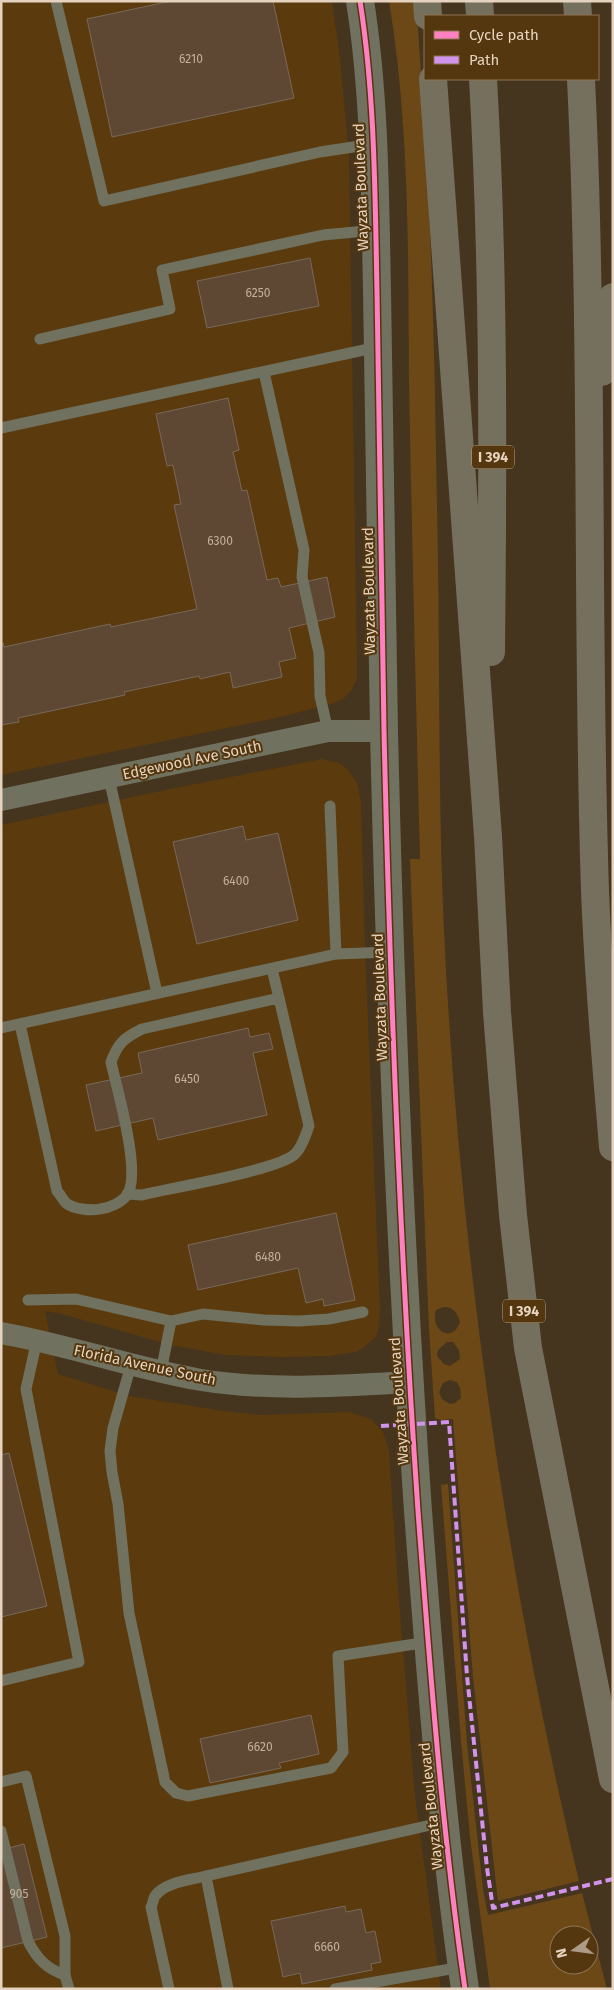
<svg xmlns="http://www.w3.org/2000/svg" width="614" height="1990" font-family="'Fira Sans',sans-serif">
  <rect width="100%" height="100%" fill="#45341e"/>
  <!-- built -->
  <g fill="#5b3b0d">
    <path d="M1,1H332L340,59L349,155L357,669V679L351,691L343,699L334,703L285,716L1,775Z"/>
    <path d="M322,759L339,763L346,768L357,782L361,802L365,948L380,1312L378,1331L376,1337L363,1348L356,1352L329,1356L281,1357L225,1355L171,1345L62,1314L45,1311L58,1374L129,1396L224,1411L260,1415L349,1412L371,1419L383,1432L389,1451L398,1588L415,1796L441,1989H1V825L170,789Z"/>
  </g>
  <!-- green -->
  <g fill="#6c4816" fill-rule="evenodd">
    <path d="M389,1H416C422,87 428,172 431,257C435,359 436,460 438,561C440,698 438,834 446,970C463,1276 508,1582 579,1881L498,1901L473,1677L453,1419L441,1420L435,1418L429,1329L410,859H420C416,701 412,542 409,384C408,256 410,128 389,1ZM444,1307C454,1307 457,1313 460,1322C452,1344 430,1331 436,1310ZM447,1342H453L459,1350L460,1359L450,1366L444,1364L437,1356L438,1350ZM450,1380L457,1382L460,1388L461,1398L455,1403L450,1404L442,1399L439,1392L443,1383Z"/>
    <path d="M448,1484L467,1743L483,1889L488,1915L582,1893L607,1989H490L470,1837L461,1741L441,1485ZM559,1935H589V1965H559Z"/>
  </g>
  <!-- building -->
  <g fill="#5e4834" stroke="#796859">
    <path d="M171,1H273L294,98L112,137L87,19Z"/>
    <path d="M310,258L319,306L207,328L197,281Z"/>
    <path d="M228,398L239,450L233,452L242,491L247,490L267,580L278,578L281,587L327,577L335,617L289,628L296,658L279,662L282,677L233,688L230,672L200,679L199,676L124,692L125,695L18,718L19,722L1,725V643H3L4,647L110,624L111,627L197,609L174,505L181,504L173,465L167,466L156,414Z"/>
    <path d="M243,826L246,840L278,833L298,920L197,944L173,842Z"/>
    <path d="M248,1028L250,1037L269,1033L273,1049L253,1053L267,1115L158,1140L153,1118L96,1131L86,1085L142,1073L138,1053Z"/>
    <path d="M336,1213L355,1300L324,1306L323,1299L306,1303L298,1268L198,1290L188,1245Z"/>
    <path d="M9,1453L47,1606L1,1617V1455Z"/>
    <path d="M311,1715L319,1754L279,1763L281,1768L210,1783L200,1739Z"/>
    <path d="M24,1844L47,1937L1,1948V1850Z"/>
    <path d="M345,1906L346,1912L361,1909L366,1933L375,1931L381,1962L371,1964L372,1970L302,1984L300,1973L283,1977L271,1921Z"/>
  </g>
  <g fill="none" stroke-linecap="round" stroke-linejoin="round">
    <!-- service -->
    <g stroke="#70715f" stroke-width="11">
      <path d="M56,1L104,201L320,152L373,144"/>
      <path d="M40,339L170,309L162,270L323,235L376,230"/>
      <path d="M264,372L304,550L302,577L319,653L320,696L328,731"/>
      <path d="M1,428L378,347"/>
      <path d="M109,778L157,993"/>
      <path d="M330,806L336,954"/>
      <path d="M272,969L279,998"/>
      <path d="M20,1024L57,1191C60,1194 63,1200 66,1203C73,1209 91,1211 100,1209C109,1208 121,1203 127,1195C142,1174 117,1089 111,1062C118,1043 124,1038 142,1029L279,998L309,1126C305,1136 303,1146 295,1154C279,1170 170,1188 142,1195L127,1194"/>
      <path d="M1,1028L336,954L390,952"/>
      <path d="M28,1300L76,1299L171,1321"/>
      <path d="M131,1365L113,1428L110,1451L112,1472L118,1504L129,1613L165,1782L176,1793L188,1796L331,1768L343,1752L338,1656L428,1642"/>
      <path d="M161,1372L171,1321L203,1314L264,1320L299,1321L329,1319L363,1312"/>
      <path d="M1,1681L79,1662L26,1389L37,1340"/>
      <path d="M1,1782L26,1776L65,1936V1975L69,1989"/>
      <path d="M1,1831L28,1941C37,1959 47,1969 65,1975"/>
      <path d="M169,1989L151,1907C153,1904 153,1899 155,1896C165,1882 191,1880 206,1876"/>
      <path d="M228,1989L206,1876L444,1822"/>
      <path d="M335,1989L462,1967"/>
    </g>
    <!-- minor -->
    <g stroke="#70715f" stroke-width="22">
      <path d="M1,800L328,731H384"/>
      <path d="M1,1333C69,1345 133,1368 201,1380C269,1391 341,1386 409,1382"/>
    </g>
    <!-- tertiary -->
    <path stroke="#70715f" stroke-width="28" d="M360,1C375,96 375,195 377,291C380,437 381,584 384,731C390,991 400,1251 418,1511C430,1670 442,1830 465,1989"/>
    <!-- motorway -->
    <g stroke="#756f5e" stroke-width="28">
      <path d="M427,1L428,16"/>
      <path d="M479,1L480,16"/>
      <path d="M577,1L578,16"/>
      <path d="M433,79L488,836L497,1012L513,1215L528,1348L613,1779"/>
      <path d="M483,79C494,270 493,461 491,652"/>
      <path d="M581,79C594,349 586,619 595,890C598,976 606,1061 613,1147"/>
      <path d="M602,372L613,297"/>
    </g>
    <!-- quiet -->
    <path stroke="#d193ec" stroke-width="4" stroke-dasharray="8 4" stroke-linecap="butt" d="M381,1426L449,1422L467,1676L487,1868L493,1908L613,1879"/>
    <!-- cycleway casing -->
    <g stroke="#54370f" stroke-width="8">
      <path id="cycleway" d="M360,1C375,96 375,195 377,291C380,437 381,584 384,731C390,991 400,1251 418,1511C430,1670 442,1830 465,1989"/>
    </g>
    <!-- cycleway -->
    <use href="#cycleway" stroke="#ff80c0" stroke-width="5"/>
  </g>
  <g text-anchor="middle" stroke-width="4" stroke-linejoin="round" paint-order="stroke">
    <!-- number labels -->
    <g font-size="12" fill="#c3b09c">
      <text x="191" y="63">6210</text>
      <text x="258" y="297">6250</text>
      <text x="220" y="545">6300</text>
      <text x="236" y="885">6400</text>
      <text x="187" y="1083">6450</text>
      <text x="268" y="1261">6480</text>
      <text x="260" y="1751">6620</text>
      <text x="19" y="1898">905</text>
      <text x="327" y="1951">6660</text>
    </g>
    <!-- shield labels -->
    <g fill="#54370f" stroke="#baa48a" stroke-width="1">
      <rect x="472" y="445.5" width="42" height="23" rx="4"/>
      <rect x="503" y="1299.5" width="42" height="23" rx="4"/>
    </g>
    <g font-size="14" font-weight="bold" fill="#e5d3bf">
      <text x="493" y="462">I 394</text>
      <text x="524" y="1316">I 394</text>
    </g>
    <!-- street labels -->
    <g font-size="15" fill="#e5d3bf" stroke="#54370f">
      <text transform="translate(361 187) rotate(-92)" y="5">Wayzata Boulevard</text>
      <text transform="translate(369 591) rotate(-91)" y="5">Wayzata Boulevard</text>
      <text transform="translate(192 760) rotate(-12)" y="5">Edgewood Ave South</text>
      <text transform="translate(380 997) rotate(-92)" y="5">Wayzata Boulevard</text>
      <text transform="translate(145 1365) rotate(12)" y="5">Florida Avenue South</text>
      <text transform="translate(399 1401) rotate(-94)" y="5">Wayzata Boulevard</text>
      <text transform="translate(431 1806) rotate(-96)" y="5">Wayzata Boulevard</text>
    </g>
  </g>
  <!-- border -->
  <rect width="614" height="1990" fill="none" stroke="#e5d3bf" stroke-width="5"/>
  <!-- legend -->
  <rect x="424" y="15" width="175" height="65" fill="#54370f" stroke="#8e7555"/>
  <rect x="434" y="31" width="25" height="8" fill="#ff80c0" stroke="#8e7555"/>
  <text x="469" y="40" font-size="15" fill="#e5d3bf">Cycle path</text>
  <rect x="434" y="56" width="25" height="8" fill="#d193ec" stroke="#8e7555"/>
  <text x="469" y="65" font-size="15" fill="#e5d3bf">Path</text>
  <!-- north arrow -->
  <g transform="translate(574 1950) rotate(256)"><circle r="24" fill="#54370f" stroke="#8e7555"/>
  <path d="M0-4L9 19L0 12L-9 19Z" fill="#ad9b87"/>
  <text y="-8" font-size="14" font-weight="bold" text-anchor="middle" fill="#e5d3bf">N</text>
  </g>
</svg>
